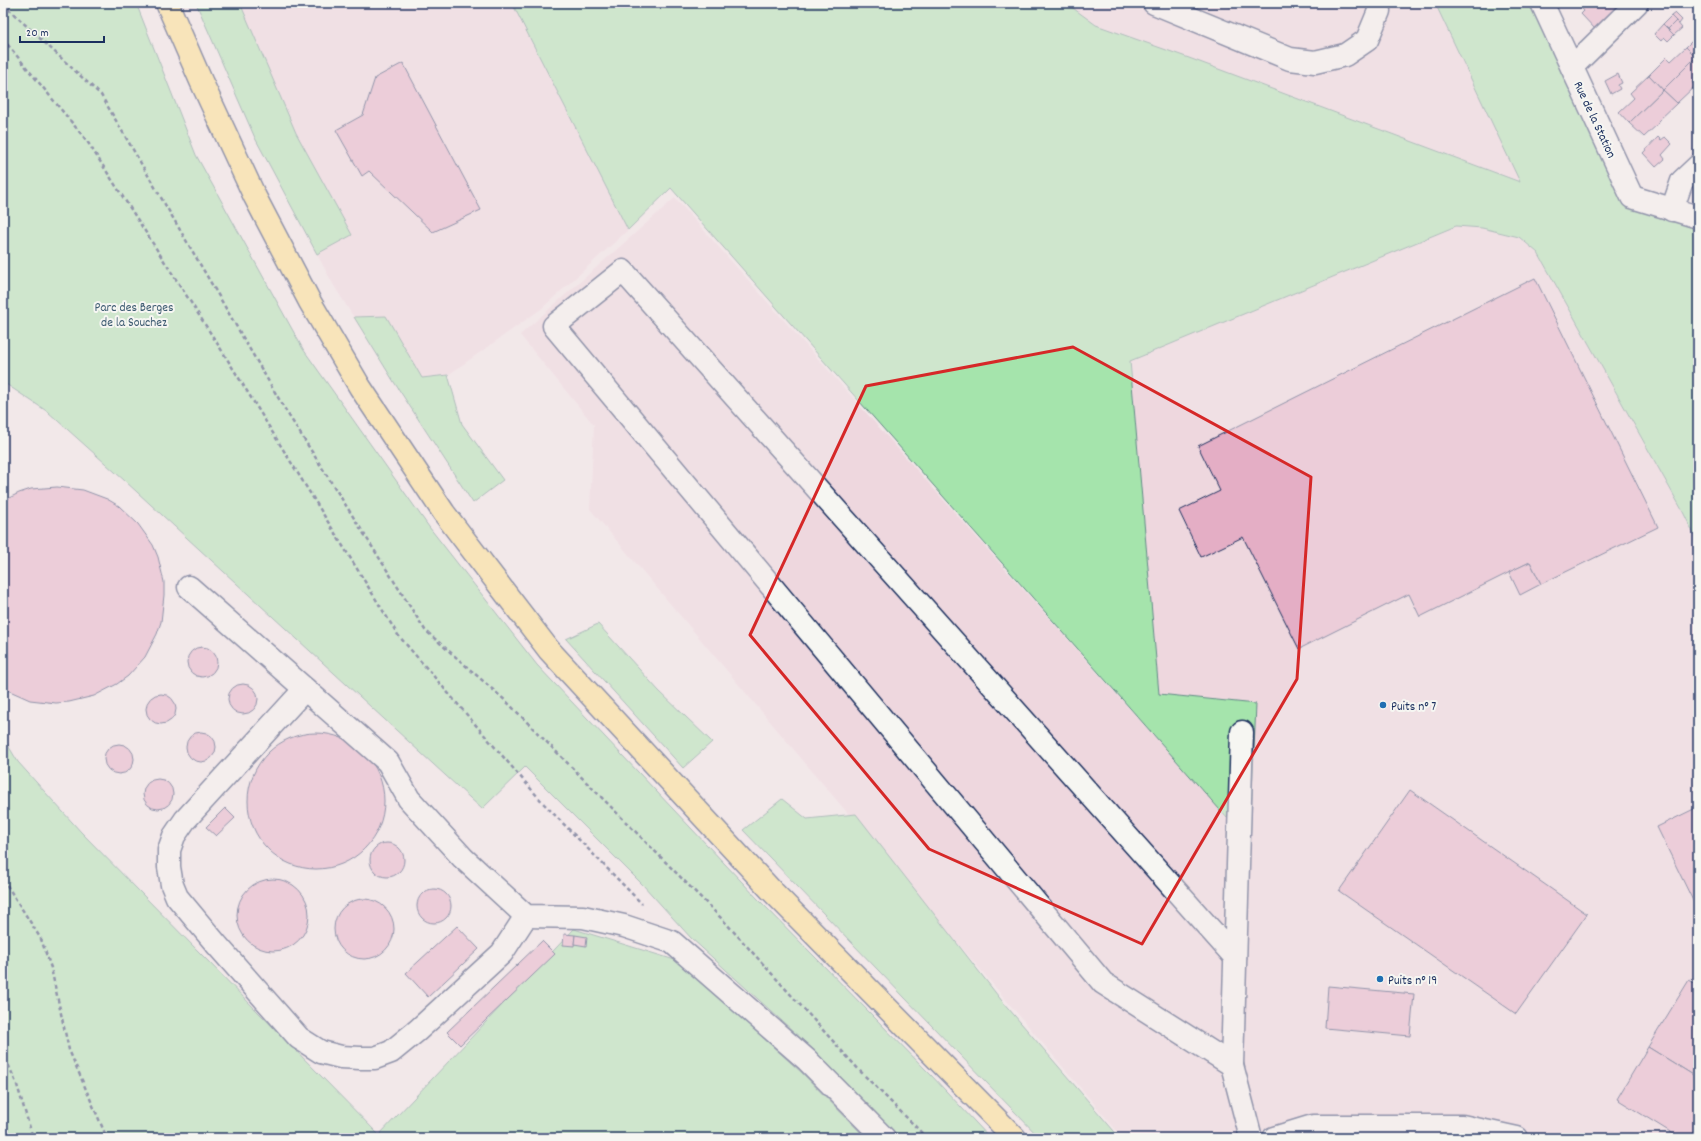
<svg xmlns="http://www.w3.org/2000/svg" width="1701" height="1141" font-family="Dekko,sans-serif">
  <rect width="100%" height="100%" fill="#f2e8e9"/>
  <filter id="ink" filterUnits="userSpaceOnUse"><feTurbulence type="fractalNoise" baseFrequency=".025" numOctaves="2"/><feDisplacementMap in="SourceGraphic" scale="8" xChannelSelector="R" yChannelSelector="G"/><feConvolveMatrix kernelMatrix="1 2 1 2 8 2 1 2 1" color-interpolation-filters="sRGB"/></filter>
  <g filter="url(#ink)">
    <!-- built -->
    <g fill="#eed7de">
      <path d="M196,3H512L628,230L541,309L448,375L394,382L333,284L255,138Z"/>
      <path d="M1066,3H1435L1521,182L1096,25Z"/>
      <path d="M675,198L1250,844L1256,704L1159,694L1130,361L1456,226L1482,228L1519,237L1538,253L1682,510L1698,542V1138H1123L590,509L594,425L520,335Z"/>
    </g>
    <!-- green -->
    <g fill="#a5e4ac" stroke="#608a85">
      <path d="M3,3H136L196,155L303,349L429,527L537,665L758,899L931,1075L990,1138H901L816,1052L691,938L643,885L525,767L482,809L125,481L48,412L3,382Z"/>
      <path d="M196,3H240L296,133L352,235L317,254L255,138Z"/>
      <path d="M512,3H1066L1096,25L1189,58L1520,182L1435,3H1532L1621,200L1649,210L1698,225V542L1682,510L1538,253L1519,237L1482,228L1456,226L1130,361L1159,694L1256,704L1250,844L671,188L628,230Z"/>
      <path d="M386,316L422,378L448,375L462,424L503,480L473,503L394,382L354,317Z"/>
      <path d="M598,624L659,691L712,742L683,768L566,639Z"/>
      <path d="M3,737L18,762L81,832L379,1135L574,929L678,961L801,1072L866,1138H3Z"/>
      <path d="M782,799L807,819L856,814L1002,1001L1120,1138H1040L743,830Z"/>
    </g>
    <!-- building -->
    <g fill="#e4aec5" stroke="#1b2f5e">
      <path d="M1221,3H1234L1232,7Z"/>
      <path d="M1577,3H1615L1619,7L1596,30L1581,14L1584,11Z"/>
      <path d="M1675,13L1682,20L1679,24L1671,16Z"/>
      <path d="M1671,16L1676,21L1668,29L1663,24Z"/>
      <path d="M1676,21L1682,28L1674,35L1668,29Z"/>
      <path d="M1663,24L1674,35L1668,41L1664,37L1661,41L1654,34Z"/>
      <path d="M1698,35V55L1696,57L1686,47Z"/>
      <path d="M1686,47L1696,57L1663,90L1649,75L1667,57L1671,61Z"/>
      <path d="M1696,57L1698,60V76L1692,82L1695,86L1677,103L1663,90Z"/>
      <path d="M403,63L481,210L433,232L369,171L362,176L336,130L363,115L375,78Z"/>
      <path d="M1618,74L1622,83L1618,85L1620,89L1611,94L1605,81Z"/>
      <path d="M1649,75L1663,90L1629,123L1619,112L1634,98L1630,93Z"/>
      <path d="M1663,90L1677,103L1658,121L1659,123L1644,137L1629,123Z"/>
      <path d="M1658,137L1661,140L1665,137L1672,144L1662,155L1665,159L1656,167L1643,153Z"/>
      <path d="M1535,278L1658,527L1541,584L1530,562L1420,617L1409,594L1299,649L1243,537L1201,557L1179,511L1220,491L1198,446Z"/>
      <path d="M57,487L83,490L107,499L119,506L138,524L153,545L158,557L164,582V595L161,622L157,634L145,657L128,676L117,684L94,696L69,702L56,703L30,700L3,688V501L19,493L31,489Z"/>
      <path d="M1530,562L1541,584L1520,595L1509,572Z"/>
      <circle cx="202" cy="662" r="15"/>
      <circle cx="243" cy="699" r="15"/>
      <circle cx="161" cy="709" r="15"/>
      <circle cx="201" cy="747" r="15"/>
      <circle cx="316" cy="801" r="68"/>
      <circle cx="119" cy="759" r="15"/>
      <circle cx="158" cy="794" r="15"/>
      <path d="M1410,790L1587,914L1516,1014L1339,891Z"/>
      <path d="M1698,807V911L1657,827Z"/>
      <path d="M225,808L235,818L216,836L206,827Z"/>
      <circle cx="387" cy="860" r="17"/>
      <circle cx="273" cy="915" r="36"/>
      <circle cx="434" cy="906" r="17"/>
      <circle cx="364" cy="929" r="30"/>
      <path d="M457,926L479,949L428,997L406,973Z"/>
      <path d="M564,934L575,935L574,946L563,945Z"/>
      <path d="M575,935L587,937L586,946L574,944Z"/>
      <path d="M542,941L555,954L460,1045L447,1032Z"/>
      <path d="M1689,980L1698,985V1078L1648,1047Z"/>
      <path d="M1328,986L1414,994L1410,1036L1325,1028Z"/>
      <path d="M1648,1047L1698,1078V1138H1680L1617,1099Z"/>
    </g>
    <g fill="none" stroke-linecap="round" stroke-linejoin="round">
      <!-- minor casing -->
      <g stroke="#1b2f5e" stroke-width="25">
        <g id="minor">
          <path d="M1154,3L1290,59L1315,62L1345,55L1367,40L1379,11L1378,3"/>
          <path d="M1542,3L1632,197L1698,217"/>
          <path d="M1572,67L1637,3"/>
          <path d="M1672,210L1682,181L1698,166"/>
          <path d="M189,587L388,762L409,799L463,858L526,916L583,917L624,926L672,942L807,1060L884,1138"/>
          <path d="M305,689L185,820L174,836L169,850V867L172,885L177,897L217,945L299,1038L321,1052L341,1057L360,1058H375L391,1052L418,1030L502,953L526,916"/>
          <path d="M1242,732L1232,1065L1251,1138"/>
          <path d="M1232,1065L1103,983L554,326L623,271L1235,957"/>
          <path d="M1274,1138L1313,1126H1462L1517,1138"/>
        </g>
      </g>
      <!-- major casing -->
      <g stroke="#1b2f5e" stroke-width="25">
        <path id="major" d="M167,3L201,81L255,197L310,302L360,387L444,513L549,650L771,890L1015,1138"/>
      </g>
      <!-- path -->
      <g stroke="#1b2f5e" stroke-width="2.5" stroke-dasharray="4 3" stroke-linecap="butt">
        <path d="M3,4L101,95L286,411L425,630L507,702L724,921L861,1072L927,1138"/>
        <path d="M3,39L87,141L224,354L398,635L544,804L642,904"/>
        <path d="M3,879L41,939L51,968L69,1050L107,1138"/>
        <path d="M3,1052L17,1085L33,1138"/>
      </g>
      <!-- minor -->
      <use href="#minor" stroke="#f6f6f2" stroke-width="22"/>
      <!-- major -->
      <use href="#major" stroke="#fedf80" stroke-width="22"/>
    </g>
  </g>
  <!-- marked area -->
  <path d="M0 0H1701V1141H0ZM1073,347L1311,477L1297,679L1142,944L929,849L750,635L866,386Z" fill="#f2e8e9" fill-opacity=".55" fill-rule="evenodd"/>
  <path fill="none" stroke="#d62828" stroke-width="3" stroke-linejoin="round" d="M1073,347L1311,477L1297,679L1142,944L929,849L750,635L866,386Z"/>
  <!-- markers -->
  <g fill="#1f6fb2" stroke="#f6f6f2" stroke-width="1.5">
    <circle cx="1383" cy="705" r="4"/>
    <circle cx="1380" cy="979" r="4"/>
  </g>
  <g text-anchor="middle" stroke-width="4" stroke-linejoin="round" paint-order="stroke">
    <!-- street labels -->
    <g font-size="13" fill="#1b2f5e" stroke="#f6f6f2">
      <text transform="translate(1596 119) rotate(65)" y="5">Rue de la Station</text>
    </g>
    <!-- park labels -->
    <g font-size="13" fill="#3e5c72" stroke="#f6f6f2">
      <text x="134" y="311">Parc des Berges<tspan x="134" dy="15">de la Souchez</tspan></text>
    </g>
    <!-- poi labels -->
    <g font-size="13" fill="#1b2f5e" stroke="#f6f6f2" text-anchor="start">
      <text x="1391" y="710">Puits n° 7</text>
      <text x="1388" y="984">Puits n° 19</text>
    </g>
  </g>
  <!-- margin -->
  <rect width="1701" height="1141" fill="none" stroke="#f6f6f2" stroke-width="16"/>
  <rect x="8" y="8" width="1685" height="1125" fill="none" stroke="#1b2f5e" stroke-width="1.5" filter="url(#ink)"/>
  <!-- scale -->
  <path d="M20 36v6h84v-6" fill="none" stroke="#1b2f5e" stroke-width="2"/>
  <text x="26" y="36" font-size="12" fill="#1b2f5e" stroke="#f6f6f2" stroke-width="3" paint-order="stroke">20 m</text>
</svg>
